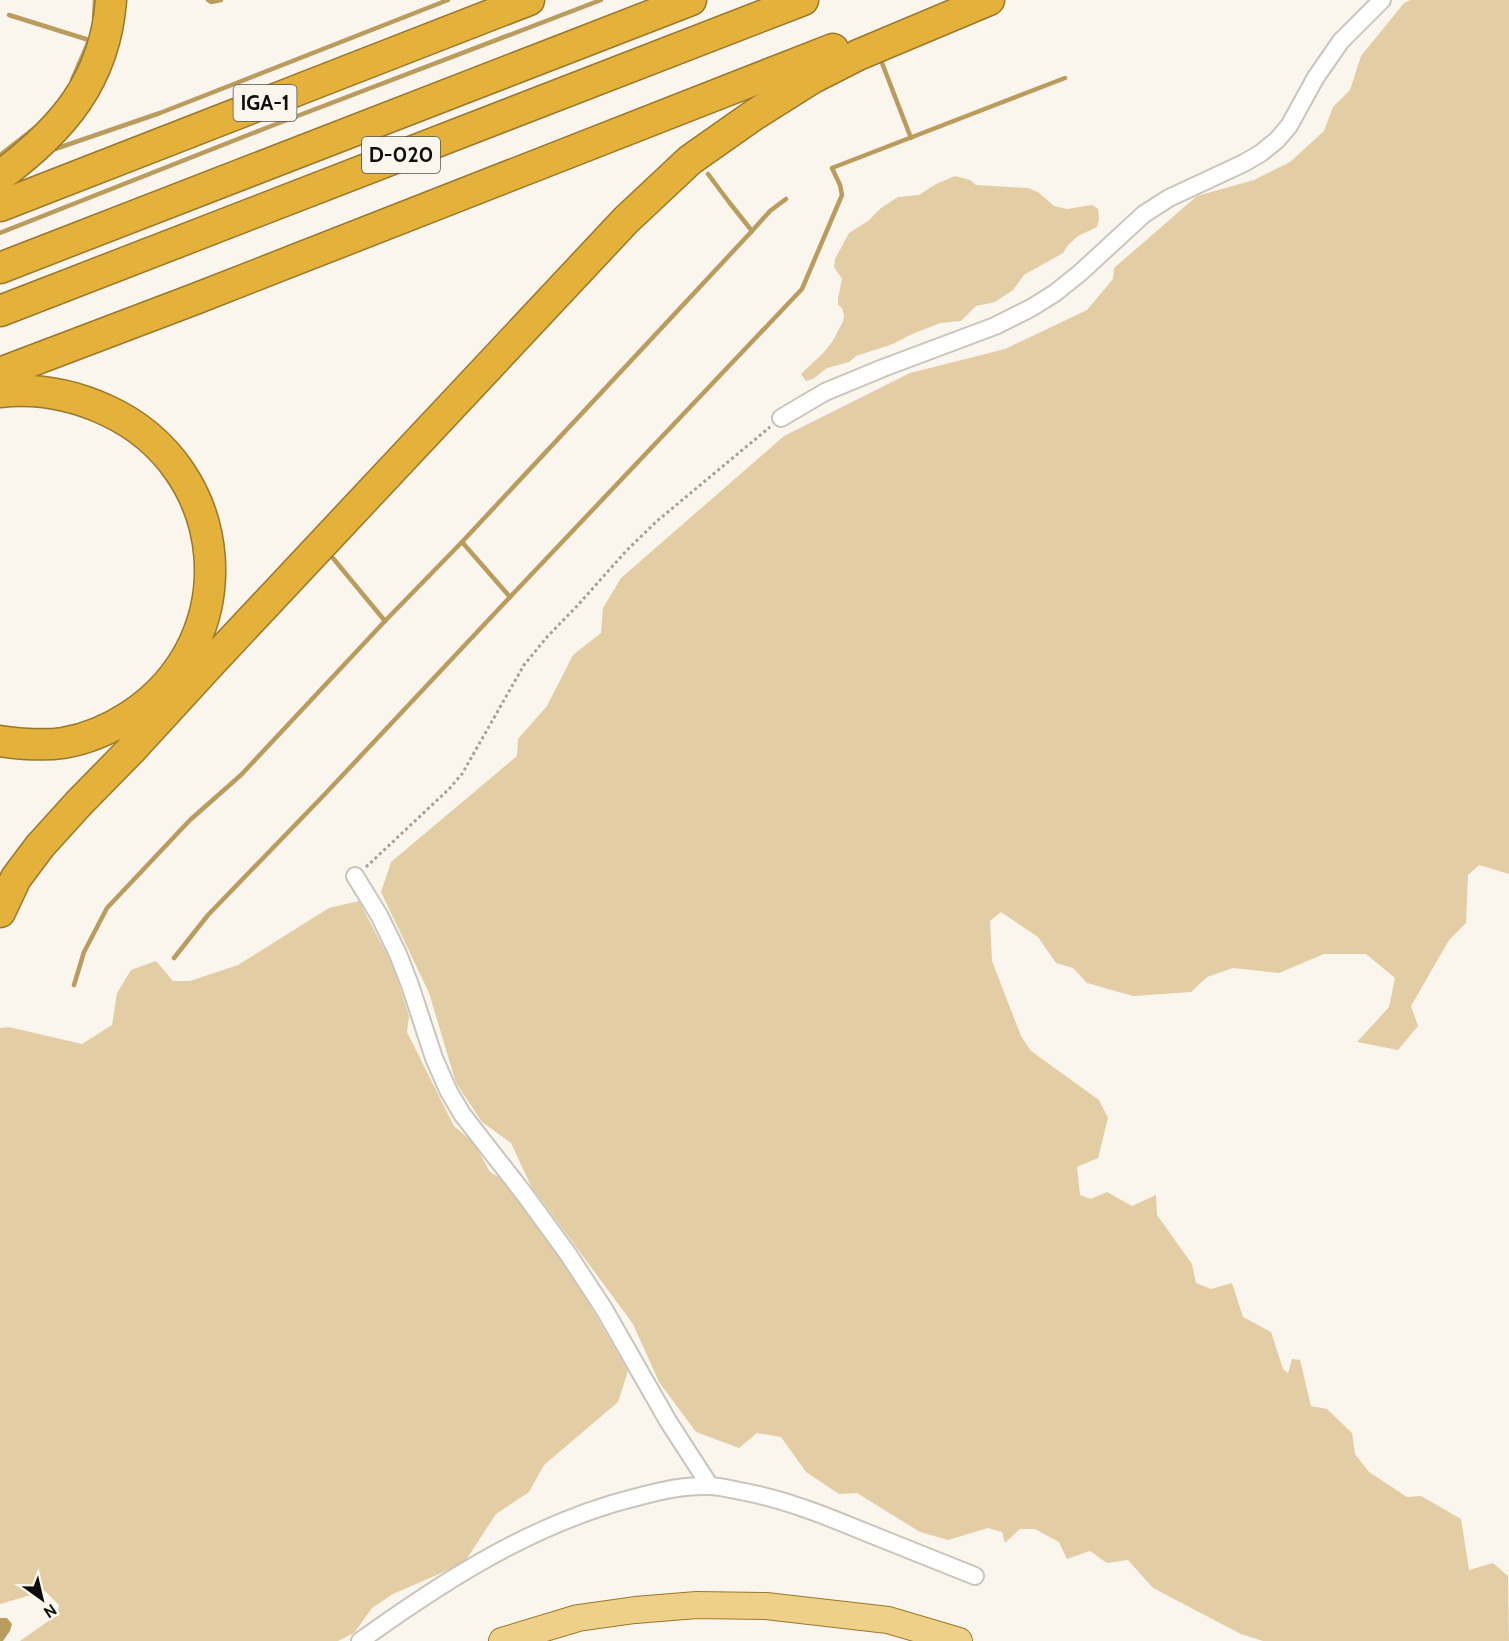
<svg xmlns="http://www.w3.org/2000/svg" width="1509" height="1641" font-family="Cabin,sans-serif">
  <rect width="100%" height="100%" fill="#faf6ed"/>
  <!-- green -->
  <g fill="#e2cda4">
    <path d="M1410,0H1509V874L1479,865L1468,875L1466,923L1449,940L1411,1006L1418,1026L1398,1050L1357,1042L1389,1007L1395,978L1366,954H1324L1279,973L1233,968L1207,977L1191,992L1133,996L1087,983L1073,968L1056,963L1038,937L1001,912L990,921L992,961L1021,1036L1031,1051L1099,1100L1108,1118L1098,1158L1077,1167L1080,1195L1091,1199L1107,1192L1132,1206L1156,1195L1157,1215L1192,1264L1196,1283L1211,1289L1232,1283L1243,1317L1271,1332L1283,1369L1288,1373L1292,1359L1300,1360L1311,1406L1327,1409L1352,1433L1355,1454L1369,1472L1407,1497L1421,1496L1461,1519L1469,1570L1493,1563L1508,1576L1509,1641H1263L1241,1634L1153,1588L1128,1560L1107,1563L1090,1551L1067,1559L1059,1542L1035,1529H1020L1005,1543L1002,1532L988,1528L948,1540L920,1532L857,1493L839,1494L806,1472L781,1437L757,1433L739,1448L696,1432L659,1382L633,1324L531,1186L511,1143L482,1122L456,1083L429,993L381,892L391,862L517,756L518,739L547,706L573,655L601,633L603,608L621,578L784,436L910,373L1005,349L1087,310L1113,279L1114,268L1197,196L1254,180L1290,162L1324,131L1333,107L1350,90L1361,56L1404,3Z"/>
    <path d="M955,176L970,180L976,185L1028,188L1038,192L1054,206L1067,209L1092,205L1098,209L1099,219L1097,227L1078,236L1068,245L1063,253L1024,275L1013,290L995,302L976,306L961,321L940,323L910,335L893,344L856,356L849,362L827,368L813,379L806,381L801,374C816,359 829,351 838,331C840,327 844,321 844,317C844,314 843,311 842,308L838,305V298L842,279L834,267L835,259L849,233L868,221L881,208L898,197L919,195L936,184Z"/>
    <path d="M359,901L394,968L409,1016L407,1032L454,1126L474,1143L490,1172L505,1181L566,1264L628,1371L618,1402L544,1465L529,1492L496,1514L464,1563L393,1594L372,1608L354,1633L338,1641H20L57,1615L59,1605L45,1591L0,1604V1028L9,1027L82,1044L112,1025L117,993L131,970L156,961L173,981H190L238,965L329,908Z"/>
  </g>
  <!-- water -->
  <path fill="#ba9c5f" d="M0,1618H7L12,1624L10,1631L3,1641H0Z"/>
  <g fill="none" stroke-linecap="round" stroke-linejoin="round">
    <!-- stream -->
    <g stroke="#ba9c5f" stroke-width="4.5">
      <path d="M208,0L211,2L221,0"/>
      <path d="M9,15L89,40"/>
      <path d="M94,18L95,0"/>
      <path d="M882,63L911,138"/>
      <path d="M72,80L89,41"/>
      <path d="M55,149L160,113L448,0"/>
      <path d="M0,155L36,127"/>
      <path d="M708,174L729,202L752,231L770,211L786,199"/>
      <path d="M0,233L266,128L601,0"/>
      <path d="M462,542L510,597"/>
      <path d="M332,557L385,621"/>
      <path d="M174,958L208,915L325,794L510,597L802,289L842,195L840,185L832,168L1065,78"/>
      <path d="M74,985L84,952L107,908L190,820L241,775L385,621L462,542L752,231"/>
    </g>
    <!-- street casing -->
    <g stroke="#c9c5bc" stroke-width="20">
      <g id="street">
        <path d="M781,418L825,392L883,368L995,326L1031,308L1055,293L1080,273L1144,214L1169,198L1244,163L1261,153L1277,140L1289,126L1316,77L1341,41L1382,0"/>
        <path d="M355,876L379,915L398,954L410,985L434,1058L448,1090L462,1114L525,1195L568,1254L604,1309L668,1421L710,1486"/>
        <path d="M360,1641C445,1580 535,1522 637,1497C660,1491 684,1485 709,1486C720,1486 733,1490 745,1492C787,1500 826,1516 865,1532C902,1547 938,1561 975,1576"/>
      </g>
    </g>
    <!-- primary casing -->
    <g stroke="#9a782b" stroke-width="28">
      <path id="primary" d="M502,1641L578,1618L635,1610L697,1605L766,1606L888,1620L959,1641"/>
    </g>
    <!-- highway casing -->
    <g stroke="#9a782b" stroke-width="33">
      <g id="highway">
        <path d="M0,176C62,130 105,81 111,0"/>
        <path d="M0,206L529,0"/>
        <path d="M0,268L691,0"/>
        <path d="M0,311L803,0"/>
        <path d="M0,373L195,299L833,49"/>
        <path d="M0,392C36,388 73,395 106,410C233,468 247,640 130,716C110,729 87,739 63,743C42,746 21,744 0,741"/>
        <path d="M0,912L16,878L40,846L79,803L130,751L207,667L626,220L690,160L754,115L811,79L858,55L989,0"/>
      </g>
    </g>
    <!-- path -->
    <path stroke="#a5a29b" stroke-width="3" stroke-dasharray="3 3" stroke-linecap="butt" d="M366,867L449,789L462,774L524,665L547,637L577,606L627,550L657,521L770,427"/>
    <!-- street -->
    <use href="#street" stroke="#fff" stroke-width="16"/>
    <!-- primary -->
    <use href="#primary" stroke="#efd089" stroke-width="26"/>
    <!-- highway -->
    <use href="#highway" stroke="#e4b13b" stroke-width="30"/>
  </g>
  <g text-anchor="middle" stroke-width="4.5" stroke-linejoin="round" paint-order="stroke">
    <!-- shield labels -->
    <g fill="#faf6ed" stroke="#565450" stroke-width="1.5">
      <rect x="233.5" y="85" width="63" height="36" rx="4.5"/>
      <rect x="362" y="137" width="78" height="36" rx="4.5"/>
    </g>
    <g font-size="21" font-weight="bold" fill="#100e0c">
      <text x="265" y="110">IGA-1</text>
      <text x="401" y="162">D-020</text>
    </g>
  </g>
  <!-- north arrow -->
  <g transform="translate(42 1599) rotate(146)" stroke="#faf6ed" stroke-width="4.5" paint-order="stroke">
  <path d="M0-4.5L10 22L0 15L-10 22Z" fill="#100e0c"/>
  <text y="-9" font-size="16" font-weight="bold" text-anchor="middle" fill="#100e0c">N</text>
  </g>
</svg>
